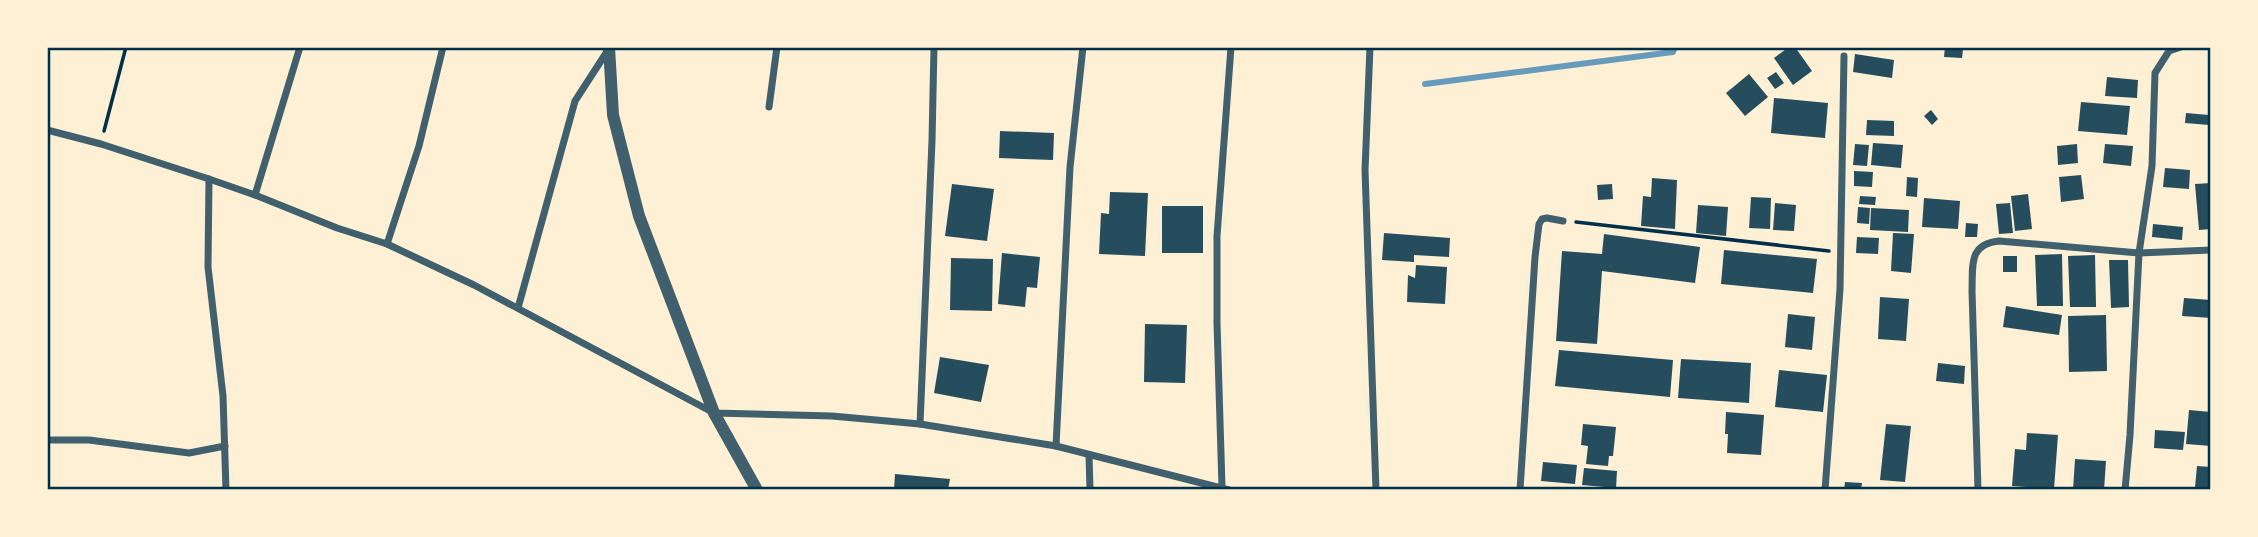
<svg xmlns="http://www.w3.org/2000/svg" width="2258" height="537" font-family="'Archivo Narrow',sans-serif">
  <rect width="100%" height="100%" fill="#fdf0d5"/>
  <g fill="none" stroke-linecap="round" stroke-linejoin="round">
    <!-- stream -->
    <path stroke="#669bbc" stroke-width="6" d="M1425,84L1673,52L1675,47"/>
  </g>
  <!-- building -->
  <g fill="#264d5e">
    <path d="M1789,47H1795L1812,71L1793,85L1774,58Z"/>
    <path d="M1945,47L1963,49L1962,58L1944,57Z"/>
    <path d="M1855,54L1894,60L1892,78L1853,72Z"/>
    <path d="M1776,72L1784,83L1775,89L1767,78Z"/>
    <path d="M1749,74L1768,97L1745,116L1726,93Z"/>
    <path d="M2107,77L2138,80L2137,98L2105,96Z"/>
    <path d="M1774,98L1828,103L1825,138L1771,133Z"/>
    <path d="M2081,102L2130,106L2127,135L2078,131Z"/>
    <path d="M1931,110L1938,119L1932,125L1924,116Z"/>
    <path d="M2186,113L2209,115V125L2185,123Z"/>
    <path d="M1867,120L1894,121V136L1866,135Z"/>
    <path d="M1000,131L1054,133L1053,160L999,158Z"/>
    <path d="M1873,143L1903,145L1901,168L1871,165Z"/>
    <path d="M1855,144L1869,145L1867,166L1853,165Z"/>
    <path d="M2077,144L2078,163L2058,165L2057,146Z"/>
    <path d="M2105,144L2133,146L2131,166L2103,163Z"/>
    <path d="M2165,168L2190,170L2189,189L2163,187Z"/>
    <path d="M1854,171L1873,172L1872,187L1854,186Z"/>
    <path d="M2081,175L2084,199L2061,202L2059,177Z"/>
    <path d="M1907,177L1918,178L1917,197L1906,196Z"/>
    <path d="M1652,178L1677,180L1675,229L1641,226L1643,196L1651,197Z"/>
    <path d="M2211,183V229L2199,230L2195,184Z"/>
    <path d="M952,184L994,189L987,241L945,236Z"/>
    <path d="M1612,184L1613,199L1598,200L1597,185Z"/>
    <path d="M1110,192L1148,193L1145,256L1099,254L1101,213L1109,214Z"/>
    <path d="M2028,194L2032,229L2015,231L2011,196Z"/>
    <path d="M1860,196L1876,197L1875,205L1859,204Z"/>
    <path d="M1751,197L1771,198L1770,229L1749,228Z"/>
    <path d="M1924,198L1960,201L1958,229L1922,227Z"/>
    <path d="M1775,203L1796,205L1794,231L1773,230Z"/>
    <path d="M2010,203L2013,233L1999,234L1996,204Z"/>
    <path d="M1698,205L1728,207L1726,236L1696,233Z"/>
    <rect x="1162" y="206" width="41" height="47"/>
    <path d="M1858,207L1870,208L1869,224L1857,223Z"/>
    <path d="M1871,208L1909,210L1908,232L1870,230Z"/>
    <path d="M1966,223L1978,224L1977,237H1965Z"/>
    <path d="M2153,224L2183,227L2182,240L2152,237Z"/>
    <path d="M1384,233L1450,238L1449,257L1414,255V262L1382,260Z"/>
    <path d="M1893,233L1914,234L1911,273L1891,271Z"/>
    <path d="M1604,234L1700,247L1695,283L1602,271L1597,344L1556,341L1562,251L1602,254Z"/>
    <path d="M1857,237L1879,238L1878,254L1856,253Z"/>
    <path d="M1724,250L1817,259L1813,293L1721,284Z"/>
    <path d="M1002,253L1040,257L1037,288L1027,287L1025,307L998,304Z"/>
    <path d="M2062,254L2063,306H2037L2035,255Z"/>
    <path d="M2095,255L2096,307H2070L2068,256Z"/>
    <rect x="2003" y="256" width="14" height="16"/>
    <path d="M951,258L993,259L992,311L950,310Z"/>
    <path d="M2109,260H2128L2129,307L2111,308Z"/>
    <path d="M1416,265L1447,267L1445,304L1407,302L1408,275L1415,278Z"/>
    <path d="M1880,297L1909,299L1906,341L1878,339Z"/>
    <path d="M2184,298L2211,300V318L2182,316Z"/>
    <path d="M2006,306L2062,315L2059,335L2003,327Z"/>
    <path d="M1788,314L1815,317L1812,350L1785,347Z"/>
    <path d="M2106,315L2107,371L2069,372L2068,316Z"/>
    <path d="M1145,324L1187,325L1185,383L1144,382Z"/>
    <path d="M1559,350L1673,360L1670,397L1555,386Z"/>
    <path d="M940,357L989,365L981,402L934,393Z"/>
    <path d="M1681,359L1751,363L1749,403L1678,398Z"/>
    <path d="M1938,363L1965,366L1964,384L1936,381Z"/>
    <path d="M1779,370L1827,375L1823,412L1775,407Z"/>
    <path d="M2189,410L2211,412V446L2186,444Z"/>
    <path d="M1726,412L1764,415L1761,455L1727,453L1728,434H1725Z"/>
    <path d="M1583,424L1616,427L1613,456H1609L1608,466L1586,464L1588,446L1581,445Z"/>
    <path d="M1886,424L1911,426L1905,482L1880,480Z"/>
    <path d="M2155,430L2185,432L2183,450L2154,448Z"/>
    <path d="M2027,433L2058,435L2054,489L2012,486L2015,449L2026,450Z"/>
    <path d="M2075,459L2106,461L2104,490H2073Z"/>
    <path d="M1543,462L1577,465L1575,484L1541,481Z"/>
    <path d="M2197,466L2211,467L2210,488L2195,487Z"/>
    <path d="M1584,468L1617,471L1616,488L1582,485Z"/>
    <path d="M895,474L950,479L948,490H894Z"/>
    <path d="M1845,482L1862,483L1861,490H1844Z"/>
  </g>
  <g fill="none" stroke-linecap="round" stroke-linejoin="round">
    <!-- path -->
    <g stroke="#003049" stroke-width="3.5">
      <path d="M104,131L126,47"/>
      <path d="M1576,222L1829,251"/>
    </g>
    <!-- minor -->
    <g stroke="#3f606c" stroke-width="7">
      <path d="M1370,47L1365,170L1376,490"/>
      <path d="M769,107L777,47"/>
      <path d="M47,130L101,144L209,179L255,195L337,228L387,244L474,285L714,413L832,416L920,424L1056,446L1229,490"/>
      <path d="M209,179L208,267L223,396L226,490"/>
      <path d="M255,195L300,47"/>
      <path d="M387,244L419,146L443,47"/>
      <path d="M518,308L575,101L608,50"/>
      <path d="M920,424L932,141L934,47"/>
      <path d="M47,440H89L189,453L225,446"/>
      <path d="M1056,446L1070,167L1083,47"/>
      <path d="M1089,455L1090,490"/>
      <path d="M1222,487L1217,323V236L1231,47"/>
      <path d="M1520,490L1535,257L1539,224L1542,219L1547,218L1563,221"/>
      <path d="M1825,490L1840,289L1844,56"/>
      <path d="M1978,490L1972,291C1973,266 1968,244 1999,241L2139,253L2211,250"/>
      <path d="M2125,490L2130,435L2139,253L2152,166L2155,73L2169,51L2181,47"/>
    </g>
    <!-- tertiary -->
    <path stroke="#3f606c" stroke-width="12" d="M609,47L613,115L639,216L714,413L757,490"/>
  </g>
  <!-- border -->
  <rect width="2258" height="537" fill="none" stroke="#fdf0d5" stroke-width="98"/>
  <rect x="49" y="49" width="2160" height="439" fill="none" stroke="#003049" stroke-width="2.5"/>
</svg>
